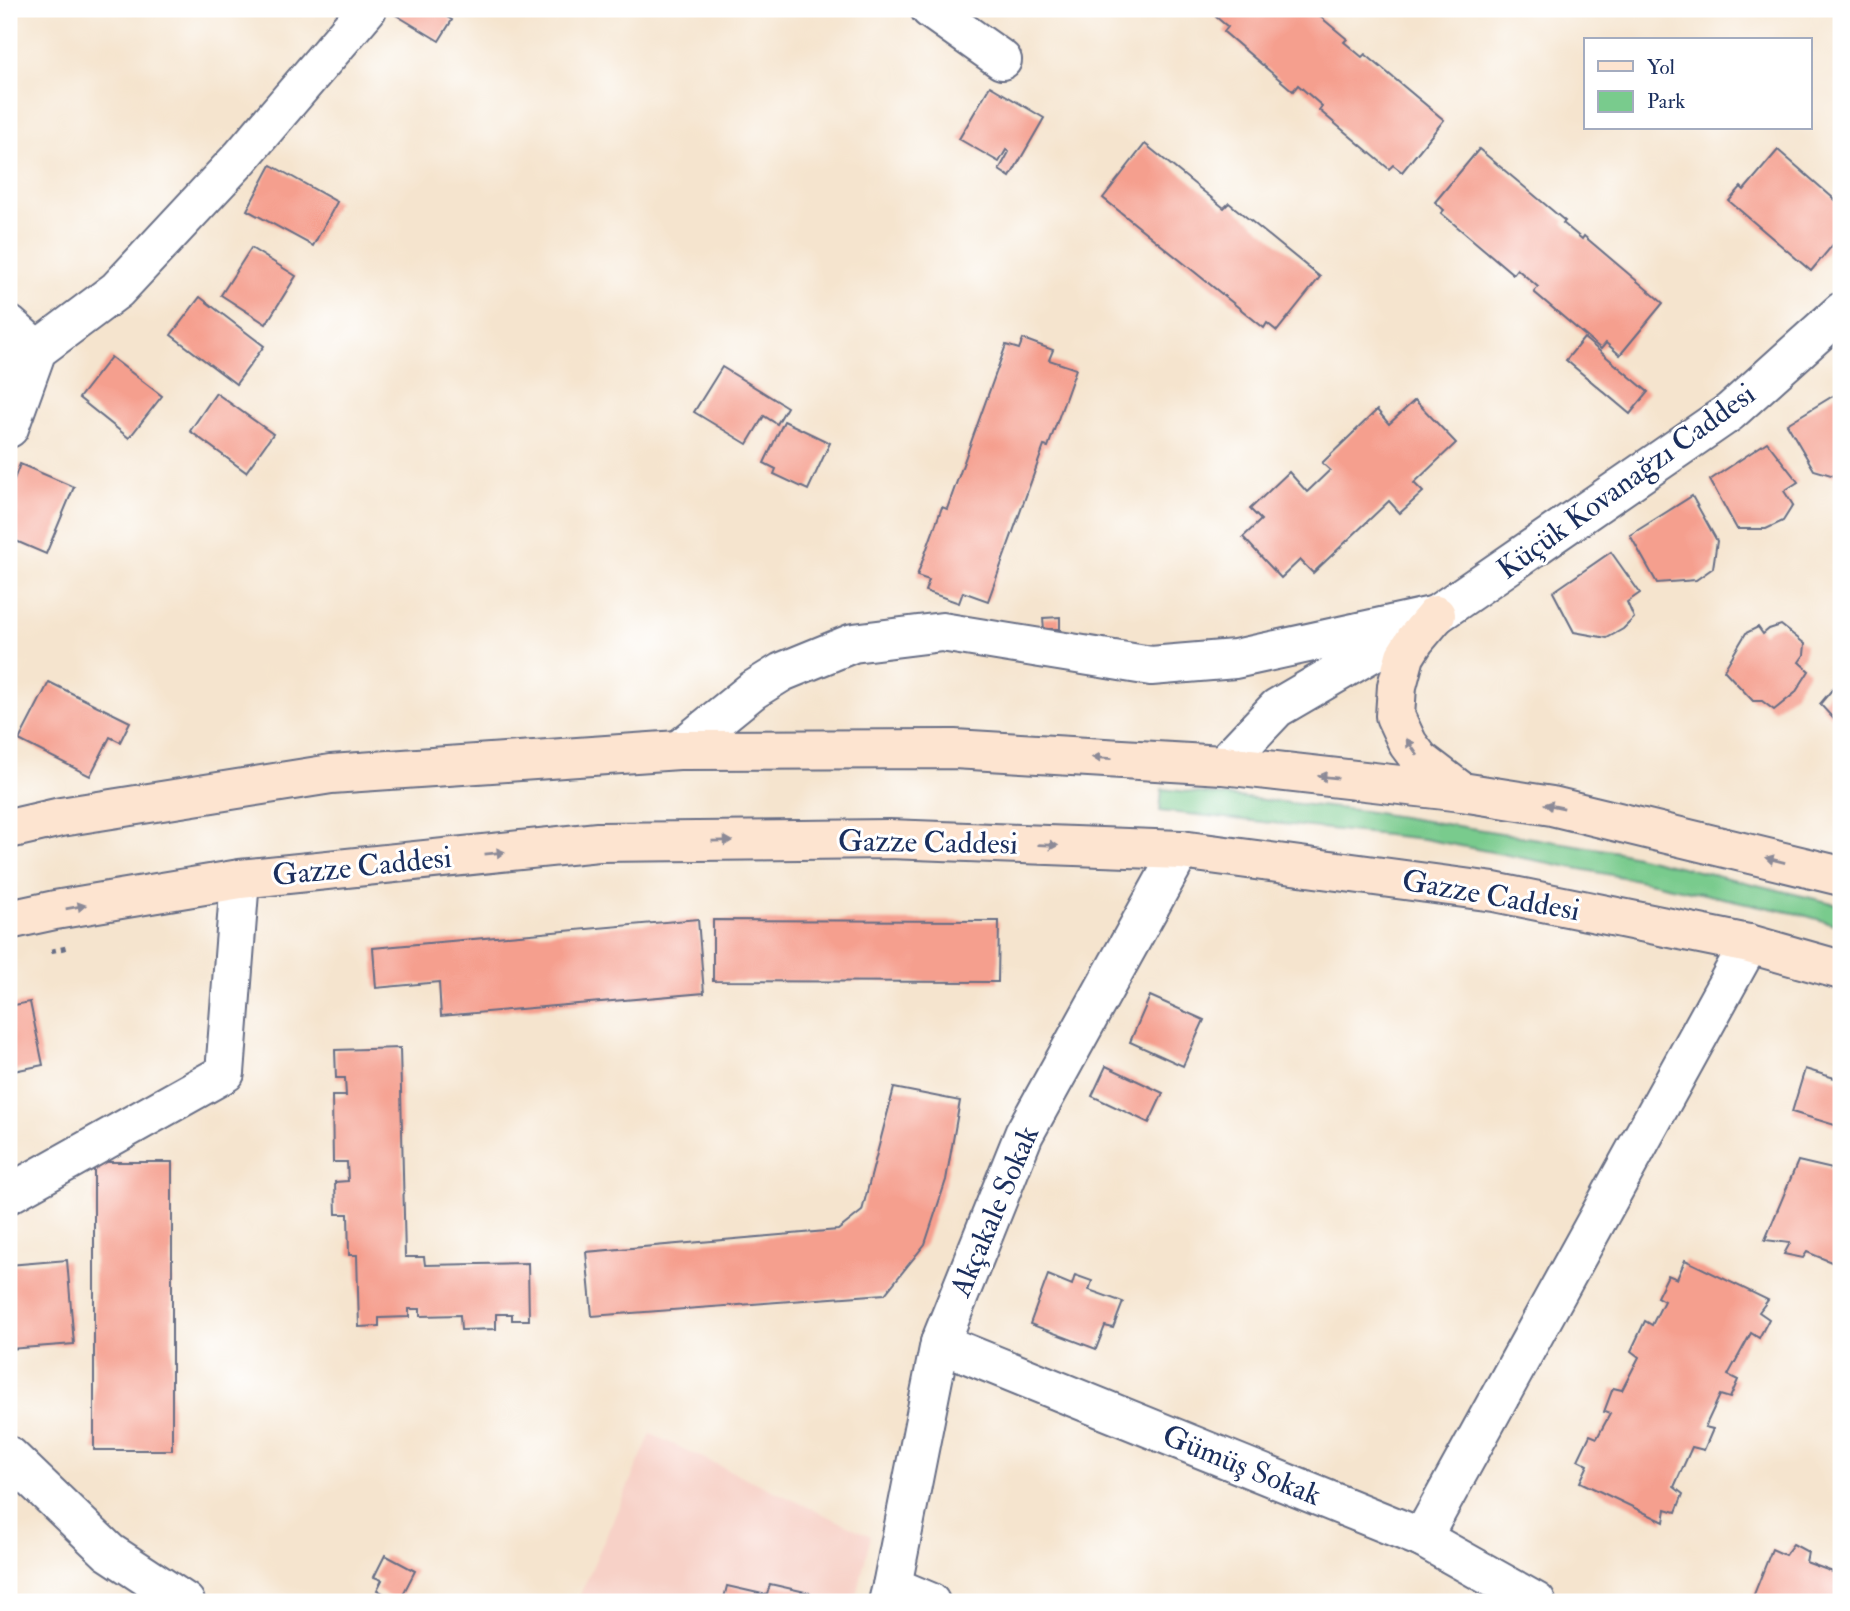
<svg xmlns="http://www.w3.org/2000/svg" width="1850" height="1611" font-family="'IM FELL Double Pica',serif">
  <rect width="100%" height="100%" fill="#fff"/>
  <filter id="ink" filterUnits="userSpaceOnUse"><feTurbulence type="fractalNoise" baseFrequency=".0143" numOctaves="2"/><feDisplacementMap in="SourceGraphic" scale="14" xChannelSelector="R" yChannelSelector="G"/><feConvolveMatrix kernelMatrix="1 2 1 2 8 2 1 2 1" color-interpolation-filters="sRGB"/></filter>
  <filter id="wash" filterUnits="userSpaceOnUse"><feTurbulence type="fractalNoise" baseFrequency=".00686" numOctaves="4" result="noise"/><feDisplacementMap in="SourceGraphic" scale="28" xChannelSelector="R" yChannelSelector="G"/><feGaussianBlur stdDeviation="1.57" result="paint"/><feColorMatrix in="noise" values="0 0 0 0 0 0 0 0 0 0 0 0 0 0 0 0 0 1.4 0 .05"/><feComposite in="paint" operator="in"/></filter>
  <g filter="url(#wash)">
    <rect width="100%" height="100%" fill="#f5e4ce"/>
    <!-- built -->
    <path fill="#f7d1c7" d="M651,1434L871,1536L855,1602H577Z"/>
    <!-- green -->
    <path fill="#79cb8d" stroke="#4a7d76" stroke-width="2" d="M1162,789L1364,811L1619,852L1841,905V926L1803,915L1648,882L1424,839L1160,811Z"/>
    <g id="blocks">
      <!-- building -->
      <g fill="#f59f8e">
        <path d="M393,9H434L452,20L439,41L391,12Z"/>
        <path d="M1223,9H1311L1347,39L1344,42L1362,57L1365,54L1444,120L1402,172L1393,165L1389,169L1319,110L1322,106L1298,85L1293,91L1224,32L1228,27L1216,17Z"/>
        <path d="M990,86L1044,118L1010,177L999,170L1009,152L1006,150L999,162L959,139Z"/>
        <path d="M1145,144L1224,208L1229,203L1320,277L1277,331L1267,323L1264,328L1103,198Z"/>
        <path d="M1479,149L1565,221L1563,223L1582,239L1584,236L1663,303L1620,355L1606,343L1601,349L1534,292L1538,287L1517,269L1513,274L1441,213L1444,210L1435,202Z"/>
        <path d="M1778,150L1841,205V235L1811,271L1729,201L1741,187L1744,190Z"/>
        <path d="M271,165L337,202L313,246L247,210Z"/>
        <path d="M251,248L296,276L266,324L221,295Z"/>
        <path d="M200,297L264,346L236,384L171,335Z"/>
        <path d="M1584,338L1648,392L1630,414L1566,360Z"/>
        <path d="M1023,339L1053,350L1049,360L1076,369L1048,447L1044,446L988,601L963,592L959,603L925,591L929,580L917,576L942,507L947,509L1006,345L1019,349Z"/>
        <path d="M111,357L162,396L129,438L79,398Z"/>
        <path d="M722,367L787,407L777,424L764,416L747,444L694,412Z"/>
        <path d="M1841,391V478L1814,470L1787,424Z"/>
        <path d="M216,393L273,434L246,472L190,431Z"/>
        <path d="M1415,400L1456,443L1414,483L1423,492L1400,513L1389,501L1313,573L1300,560L1281,578L1243,537L1261,520L1250,509L1289,472L1307,492L1330,470L1322,463L1377,410L1389,424Z"/>
        <path d="M784,421L830,443L808,490L774,474L776,469L764,463Z"/>
        <path d="M1767,442L1798,482L1784,491L1793,505L1783,521L1766,529H1737L1710,480Z"/>
        <path d="M20,464L74,487L46,554L9,538V492Z"/>
        <path d="M1692,496L1717,541L1713,568L1696,580L1657,583L1630,535Z"/>
        <path d="M1611,552L1640,593L1627,602L1634,618L1623,629L1607,638L1574,632L1553,592Z"/>
        <path d="M1060,617V629H1044L1043,618Z"/>
        <path d="M1781,625L1805,644L1804,655L1799,662L1809,671L1795,693L1774,710L1762,701H1753L1724,670L1746,633L1758,627L1763,634L1769,629Z"/>
        <path d="M1841,679V727L1820,704Z"/>
        <path d="M49,682L130,722L120,742L110,737L90,776L19,740Z"/>
        <path d="M698,919L704,993L441,1016L439,982L376,988L373,948Z"/>
        <path d="M713,920L999,921L998,982L713,981Z"/>
        <path d="M1150,996L1204,1020L1183,1066L1130,1042Z"/>
        <path d="M30,1002L43,1065L9,1072V1006Z"/>
        <path d="M400,1048L405,1257H424L425,1265L528,1263L529,1320H512V1314H496V1329L461,1330L460,1315L420,1316V1309H409V1317L379,1318V1326L359,1327L357,1255H349L348,1214H336L335,1182L348,1181L347,1162H333L332,1096H346L345,1078H336L335,1050Z"/>
        <path d="M1106,1066L1163,1093L1149,1123L1092,1096Z"/>
        <path d="M1805,1069L1841,1080V1127L1792,1112Z"/>
        <path d="M894,1088L960,1101L946,1180L925,1244L885,1294L592,1316L586,1252L838,1230L862,1211Z"/>
        <path d="M1798,1161L1841,1171V1266L1807,1252L1803,1258L1784,1254L1790,1243L1765,1240Z"/>
        <rect x="94" y="1162" width="78" height="288"/>
        <path d="M67,1260L74,1344L9,1349V1265Z"/>
        <path d="M1685,1260L1768,1300L1759,1312L1769,1319L1759,1338L1751,1333L1728,1375L1738,1380L1730,1398L1720,1395L1705,1427L1713,1429L1704,1450L1692,1447L1674,1487L1683,1494L1676,1512L1666,1509L1664,1522L1580,1482L1588,1465L1578,1460L1590,1435L1597,1438L1610,1414L1604,1412L1613,1388L1622,1390L1639,1357L1631,1351L1645,1321L1652,1325L1664,1301L1657,1297L1668,1275L1677,1279Z"/>
        <path d="M1048,1275L1072,1285L1075,1275L1092,1281L1089,1290L1123,1302L1113,1328L1105,1326L1096,1349L1030,1324Z"/>
        <path d="M1793,1544L1808,1552L1806,1562L1841,1575V1602H1751L1772,1549L1785,1555Z"/>
        <path d="M385,1555L415,1571L399,1602L377,1590L382,1580L374,1577Z"/>
        <path d="M770,1584L810,1593L808,1602H723L727,1586L767,1595Z"/>
      </g>
    </g>
  </g>
  <g filter="url(#ink)">
    <use href="#blocks" fill-opacity="0" stroke="#676e85" stroke-width="2"/>
    <g fill="none" stroke-linecap="round" stroke-linejoin="round">
      <!-- minor casing -->
      <g stroke="#676e85" stroke-width="42">
        <g id="minor">
          <path d="M930,9L1002,60"/>
          <path d="M9,325L37,350"/>
          <path d="M9,428L37,350L117,290L241,157L367,9"/>
          <path d="M940,1343L1422,1538L1536,1602"/>
          <path d="M9,1456L109,1552L185,1602"/>
          <path d="M1422,1538L1749,944"/>
          <path d="M892,1586L930,1602"/>
          <path d="M888,1602L892,1586L940,1343L1024,1134L1181,850"/>
        </g>
      </g>
      <!-- tertiary casing -->
      <g stroke="#676e85" stroke-width="42">
        <g id="tertiary">
          <path d="M679,750L753,690L782,672L853,643L942,632L1151,666L1235,659L1436,615"/>
          <path d="M1223,765L1277,708L1436,615L1730,412L1841,312"/>
          <path d="M9,1194L225,1073L240,879"/>
        </g>
      </g>
      <!-- secondary casing -->
      <g stroke="#676e85" stroke-width="42">
        <g id="secondary">
          <path d="M1436,615L1415,640L1405,656L1397,686L1395,716L1408,744L1420,760L1462,792"/>
          <path d="M9,829L61,817L331,774L679,750L954,749L1223,765L1462,792L1552,806L1841,876"/>
          <path d="M9,920L55,910L240,879L598,842L889,839L1181,850L1494,892L1749,944L1841,970"/>
        </g>
      </g>
      <!-- path -->
      <path stroke="#676e85" stroke-width="4.5" stroke-dasharray="5 5" stroke-linecap="butt" d="M51,951L70,947"/>
      <!-- minor -->
      <use href="#minor" stroke="#fff" stroke-width="38"/>
      <!-- tertiary -->
      <use href="#tertiary" stroke="#fff" stroke-width="38"/>
      <!-- secondary -->
      <use href="#secondary" stroke="#fde4d0" stroke-width="38"/>
    </g>
    <!-- one-way arrows -->
    <defs><path id="oneway-solid" d="M-6-.8H1V-3.2L6.5 0L1 3.2V.8H-6Z" transform="scale(1.75)"/></defs>
    <g fill="#8c8a97">
      <use href="#oneway-solid" transform="translate(1412 747) rotate(-124)"/>
      <use href="#oneway-solid" transform="translate(1102 758) rotate(-177)"/>
      <use href="#oneway-solid" transform="translate(1328 777) rotate(-174)"/>
      <use href="#oneway-solid" transform="translate(1554 806) rotate(-168)"/>
      <use href="#oneway-solid" transform="translate(722 841) rotate(-1)"/>
      <use href="#oneway-solid" transform="translate(1048 845) rotate(2)"/>
      <use href="#oneway-solid" transform="translate(495 853) rotate(-6)"/>
      <use href="#oneway-solid" transform="translate(1775 860) rotate(-166)"/>
      <use href="#oneway-solid" transform="translate(76 907) rotate(-10)"/>
    </g>
  </g>
  <g text-anchor="middle" stroke-width="6" stroke-linejoin="round" paint-order="stroke">
    <!-- street labels -->
    <g font-size="30" fill="#1b2f5e" stroke="#fff">
      <text transform="translate(1626 481) rotate(-36)" y="10">Küçük Kovanağzı Caddesi</text>
      <text transform="translate(928 842) rotate(1)" y="10">Gazze Caddesi</text>
      <text transform="translate(362 866) rotate(-6)" y="10">Gazze Caddesi</text>
      <text transform="translate(1491 895) rotate(10)" y="10">Gazze Caddesi</text>
      <text transform="translate(994 1211) rotate(-67)" y="10">Akçakale Sokak</text>
      <text transform="translate(1242 1465) rotate(22)" y="10">Gümüş Sokak</text>
    </g>
  </g>
  <!-- margin -->
  <rect width="1850" height="1611" fill="none" stroke="#fff" stroke-width="35"/>
  <!-- legend -->
  <rect x="1584" y="38" width="228" height="91" fill="#ffffff" stroke="#a4acbf" stroke-width="2"/>
  <rect x="1598" y="61" width="35" height="10" fill="#fde4d0" stroke="#a4acbf" stroke-width="2"/>
  <text x="1647" y="74" font-size="21" fill="#1b2f5e">Yol</text>
  <rect x="1598" y="91" width="35" height="21" fill="#79cb8d" stroke="#a4acbf" stroke-width="2"/>
  <text x="1647" y="108" font-size="21" fill="#1b2f5e">Park</text>
</svg>
